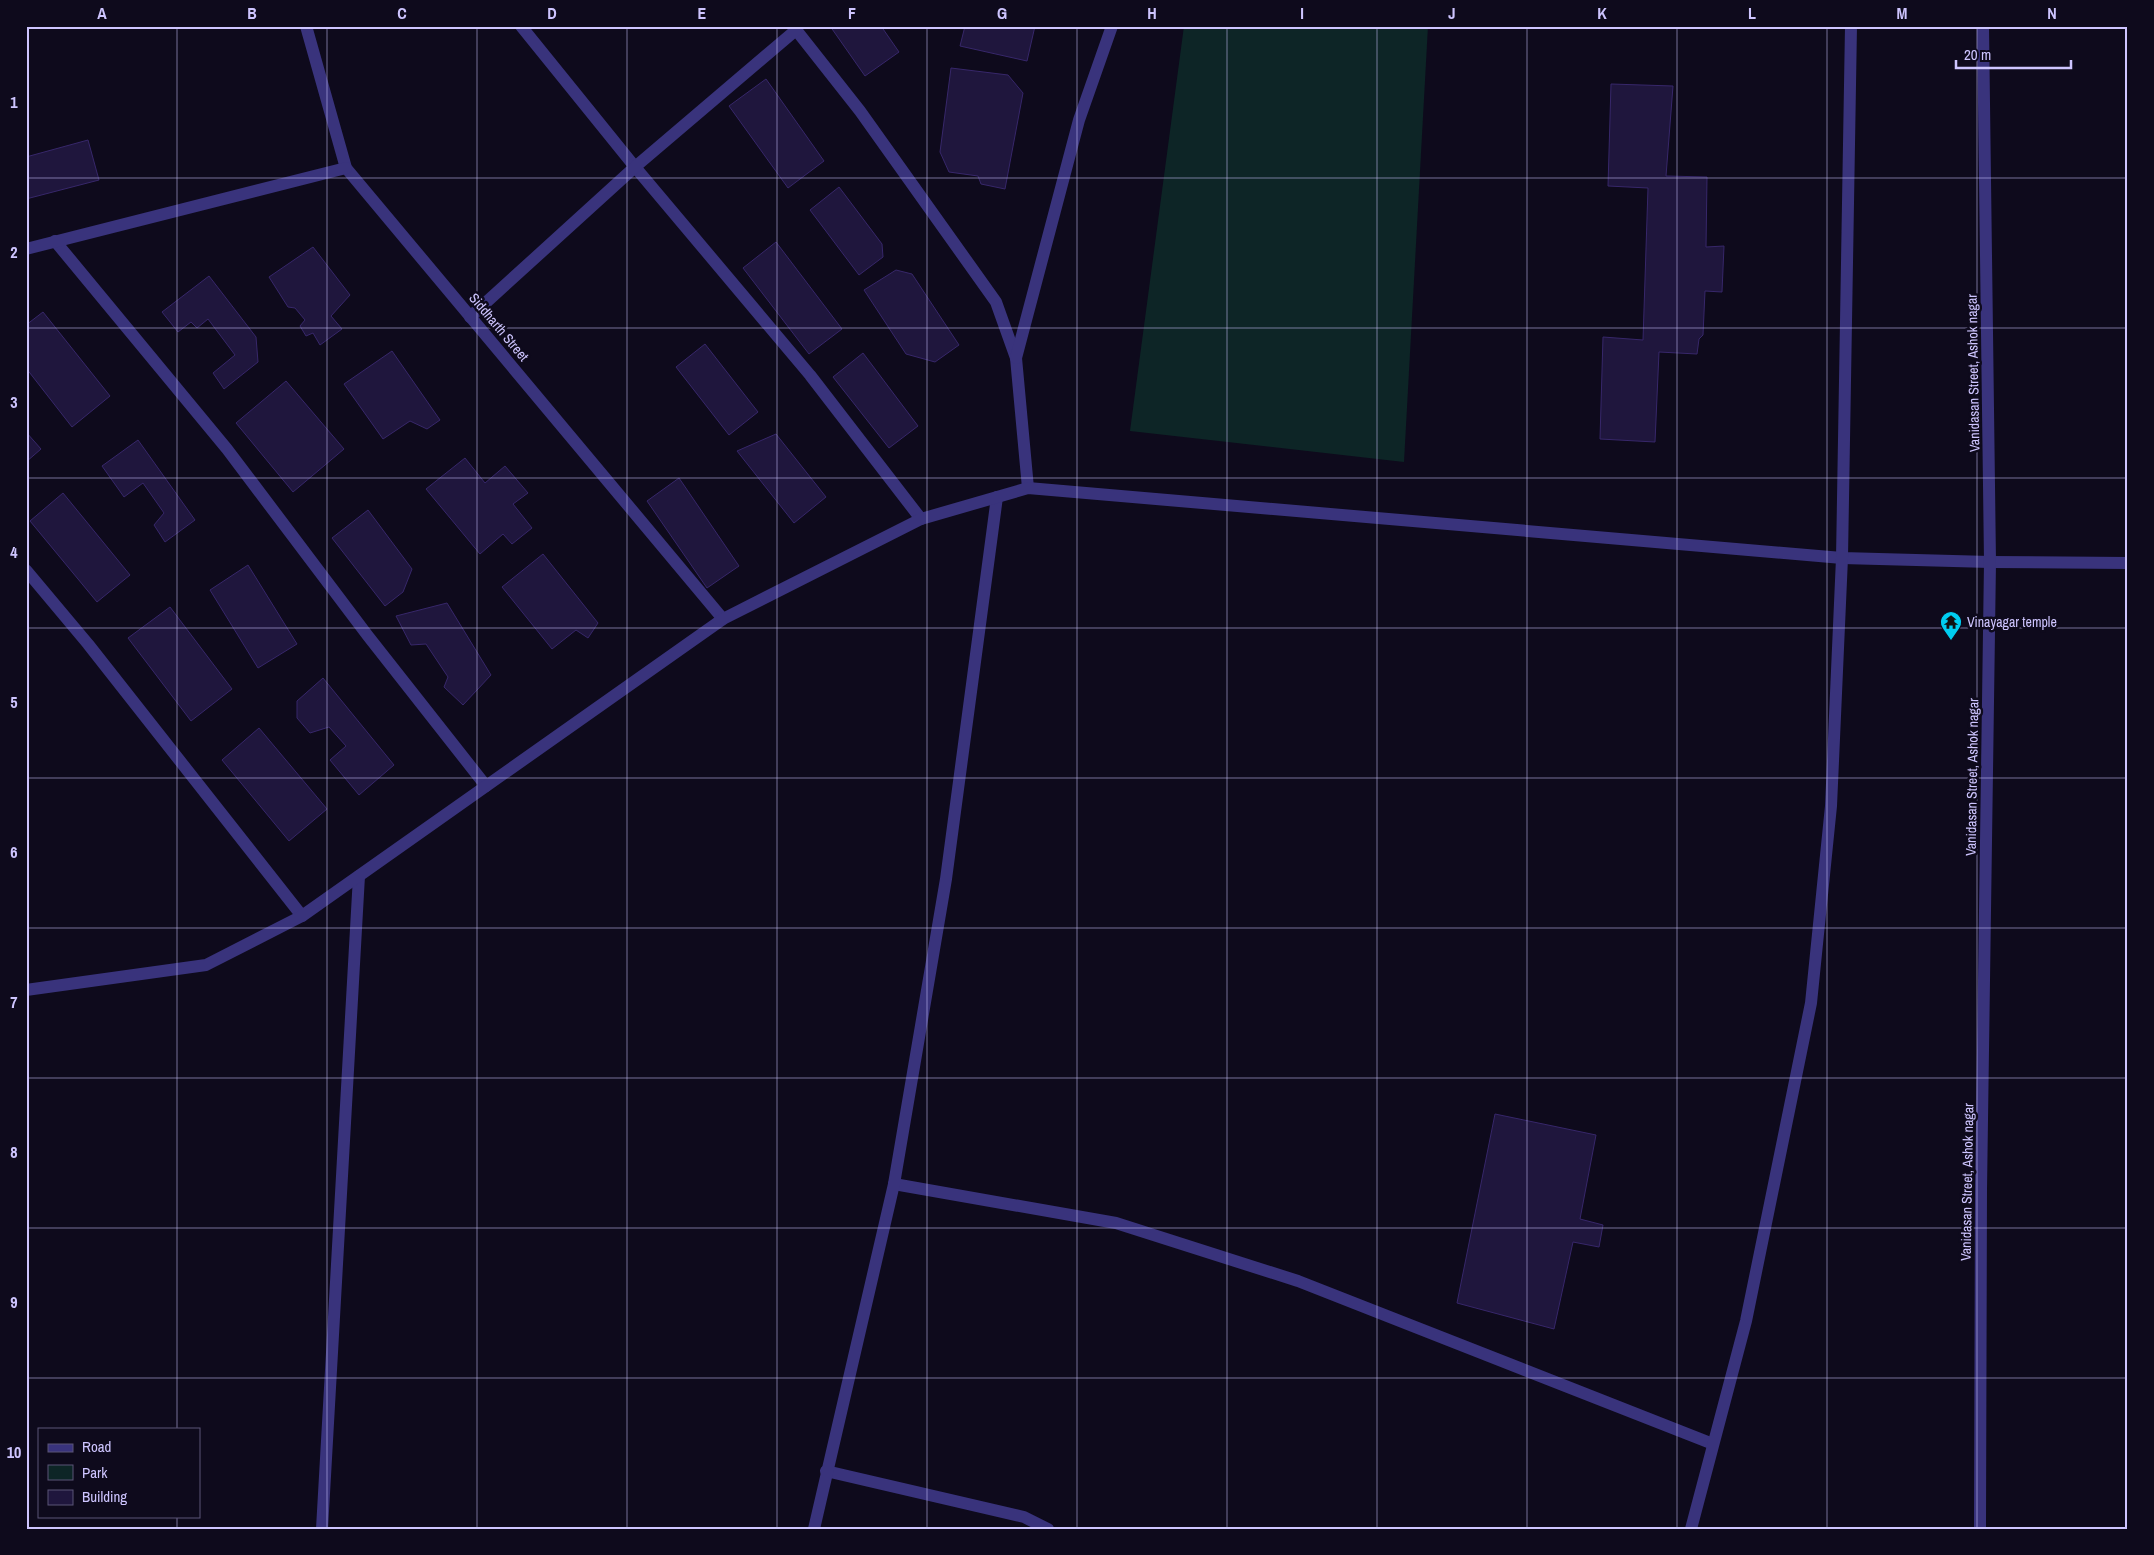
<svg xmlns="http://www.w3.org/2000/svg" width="2154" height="1555" font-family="'Archivo Narrow',sans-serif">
  <rect width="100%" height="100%" fill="#0e0a1c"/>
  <!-- green -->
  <path fill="#0d2526" d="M1184,26H1428L1404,462L1130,431Z"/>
  <!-- building -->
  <g fill="#1f163d" stroke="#37276a">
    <path d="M830,26H881L899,52L865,76Z"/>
    <path d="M965,26H1035L1027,61L960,46Z"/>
    <path d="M951,68L1008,75L1023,93L1005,189L981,184L978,176L949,172L940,152Z"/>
    <path d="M766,79L824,161L788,188L729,106Z"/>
    <path d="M1611,84L1673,86L1666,176L1707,177L1706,247L1724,246L1722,292L1705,291L1703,335L1699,339L1697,354L1659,352L1655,442L1600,439L1603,337L1643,340L1648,188L1608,186Z"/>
    <path d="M88,140L99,180L26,199V157Z"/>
    <path d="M839,187L882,244L883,257L859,275L810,210Z"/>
    <path d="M776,242L842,329L809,354L743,268Z"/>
    <path d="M313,247L350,295L331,316L342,329L320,345L313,333L306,336L300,326L305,320L295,308L288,307L269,277Z"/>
    <path d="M896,270L912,274L959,345L935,362L906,354L864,290Z"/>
    <path d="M209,276L256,337L258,362L224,389L213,373L235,355L208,319L197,328L191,322L178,332L162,312Z"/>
    <path d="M43,312L110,396L72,427L26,368V325Z"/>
    <path d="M705,344L758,412L729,435L676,367Z"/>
    <path d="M392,351L440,420L427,429L410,421L383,439L344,384Z"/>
    <path d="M863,353L918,426L889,448L833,377Z"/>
    <path d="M286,381L344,449L293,492L236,423Z"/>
    <path d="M26,432L41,449L26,462Z"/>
    <path d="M776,434L826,497L794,523L737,451Z"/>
    <path d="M138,440L195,520L165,542L154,525L164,513L143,483L124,497L102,466Z"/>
    <path d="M465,458L485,483L505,466L528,493L513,504L532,528L512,544L503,534L480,554L426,489Z"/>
    <path d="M679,478L739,566L707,588L647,501Z"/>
    <path d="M63,493L130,575L97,602L30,521Z"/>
    <path d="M368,510L412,569L403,592L385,606L332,538Z"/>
    <path d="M543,554L598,623L588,638L576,630L552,649L502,587Z"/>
    <path d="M248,565L297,644L258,668L210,590Z"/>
    <path d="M447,603L491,675L463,705L444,687L448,677L426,644L411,645L396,616Z"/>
    <path d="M170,607L232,689L191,721L128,638Z"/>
    <path d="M323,678L394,765L359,795L330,760L346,746L329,727L310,733L297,718V701Z"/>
    <path d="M259,728L327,809L289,841L222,760Z"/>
    <path d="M1495,1114L1596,1135L1580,1219L1603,1225L1599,1247L1573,1242L1554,1329L1457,1303Z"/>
  </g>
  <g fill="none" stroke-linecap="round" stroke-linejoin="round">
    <!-- service -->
    <g stroke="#39337c" stroke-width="12">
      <path d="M894,1184L1116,1223L1298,1281L1713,1444"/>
      <path d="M826,1471L1024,1517L1048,1529"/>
      <path d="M322,1529L359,876"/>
      <path d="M814,1529L894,1184L946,879L997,497"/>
    </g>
    <!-- minor -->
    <g stroke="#39337c" stroke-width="12">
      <path d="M306,26L346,168L723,619"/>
      <path d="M521,26L635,167L810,375L921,519"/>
      <path d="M793,26L860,111L996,302L1016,358L1028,488"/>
      <path d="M55,241L227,449L368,636L486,786"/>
      <path d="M26,249L346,168"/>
      <path d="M470,317L635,167L796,30"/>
      <path d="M1016,358L1079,120L1112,26"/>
      <path d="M26,570L88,644L302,916"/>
      <path d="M26,990L206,965L302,916L723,619L921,519L1028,488L1842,558L1990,562L2128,563"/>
      <path d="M1980,1529L1981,1190L1990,562L1983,26"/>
    </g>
    <!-- tertiary -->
    <path stroke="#39337c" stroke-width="12" d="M1691,1529L1746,1321L1811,1003L1831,806L1842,558L1851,26"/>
  </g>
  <!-- grid -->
  <path fill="none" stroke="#cec5ff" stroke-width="1" stroke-opacity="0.55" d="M177,26V1429M327,26V1529M477,26V1529M627,26V1529M777,26V1529M927,26V1529M1077,26V1529M1227,26V1529M1377,26V1529M1527,26V1529M1677,26V1529M1827,26V1529M1977,26V1529M26,178H2128M26,328H2128M26,478H2128M26,628H2128M26,778H2128M26,928H2128M26,1078H2128M26,1228H2128M26,1378H2128M177,1516V1529"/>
  <!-- icons -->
  <defs>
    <g id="temple-pin" transform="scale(1.125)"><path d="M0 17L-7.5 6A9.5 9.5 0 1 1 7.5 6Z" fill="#00cdf0" stroke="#0e0a1c"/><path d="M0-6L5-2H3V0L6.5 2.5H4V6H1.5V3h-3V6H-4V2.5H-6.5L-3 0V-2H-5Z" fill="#111"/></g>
  </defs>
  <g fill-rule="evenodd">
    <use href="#temple-pin" x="1951" y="622"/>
  </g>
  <g text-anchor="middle" stroke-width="5" stroke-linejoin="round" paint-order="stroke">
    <!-- street labels -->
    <g font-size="14" fill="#cec5ff" stroke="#0e0a1c">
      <text transform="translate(499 327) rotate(50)" y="5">Siddharth Street</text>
      <text transform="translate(1973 373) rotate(-91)" y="5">Vanidasan Street, Ashok nagar</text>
      <text transform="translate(1972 777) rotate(-89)" y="5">Vanidasan Street, Ashok nagar</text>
      <text transform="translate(1967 1182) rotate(-89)" y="5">Vanidasan Street, Ashok nagar</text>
    </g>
    <!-- poi labels -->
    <g font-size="14" fill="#cec5ff" stroke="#0e0a1c" text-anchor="start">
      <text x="1967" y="627">Vinayagar temple</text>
    </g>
  </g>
  <!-- border -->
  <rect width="2154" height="1555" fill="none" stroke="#0e0a1c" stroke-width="55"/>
  <!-- legend -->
  <rect x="38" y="1428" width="162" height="90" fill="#0e0a1c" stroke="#5b5577"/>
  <rect x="48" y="1444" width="25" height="8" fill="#39337c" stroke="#5b5577"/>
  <text x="82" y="1452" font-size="15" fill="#cec5ff">Road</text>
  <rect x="48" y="1465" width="25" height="15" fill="#0d2526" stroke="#5b5577"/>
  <text x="82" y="1478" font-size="15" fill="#cec5ff">Park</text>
  <rect x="48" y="1490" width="25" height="15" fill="#1f163d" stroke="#5b5577"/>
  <text x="82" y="1502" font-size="15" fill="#cec5ff">Building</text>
  <!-- scale -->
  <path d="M1956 60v8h115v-8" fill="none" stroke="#cec5ff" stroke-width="2.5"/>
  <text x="1964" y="60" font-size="15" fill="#cec5ff" stroke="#0e0a1c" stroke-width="4" paint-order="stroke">20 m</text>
  <rect x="28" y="28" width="2098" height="1500" fill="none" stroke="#cec5ff" stroke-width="2"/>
  <g font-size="16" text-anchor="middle" font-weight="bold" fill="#cec5ff">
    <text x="102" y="19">A</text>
    <text x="252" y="19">B</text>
    <text x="402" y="19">C</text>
    <text x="552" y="19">D</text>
    <text x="702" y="19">E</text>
    <text x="852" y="19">F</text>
    <text x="1002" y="19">G</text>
    <text x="1152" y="19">H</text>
    <text x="1302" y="19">I</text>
    <text x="1452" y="19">J</text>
    <text x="1602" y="19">K</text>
    <text x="1752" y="19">L</text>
    <text x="1902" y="19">M</text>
    <text x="2052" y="19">N</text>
    <text x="14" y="108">1</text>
    <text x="14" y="258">2</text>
    <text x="14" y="408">3</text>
    <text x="14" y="558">4</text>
    <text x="14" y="708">5</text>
    <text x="14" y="858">6</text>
    <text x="14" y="1008">7</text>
    <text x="14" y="1158">8</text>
    <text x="14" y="1308">9</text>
    <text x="14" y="1458">10</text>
  </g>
</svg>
